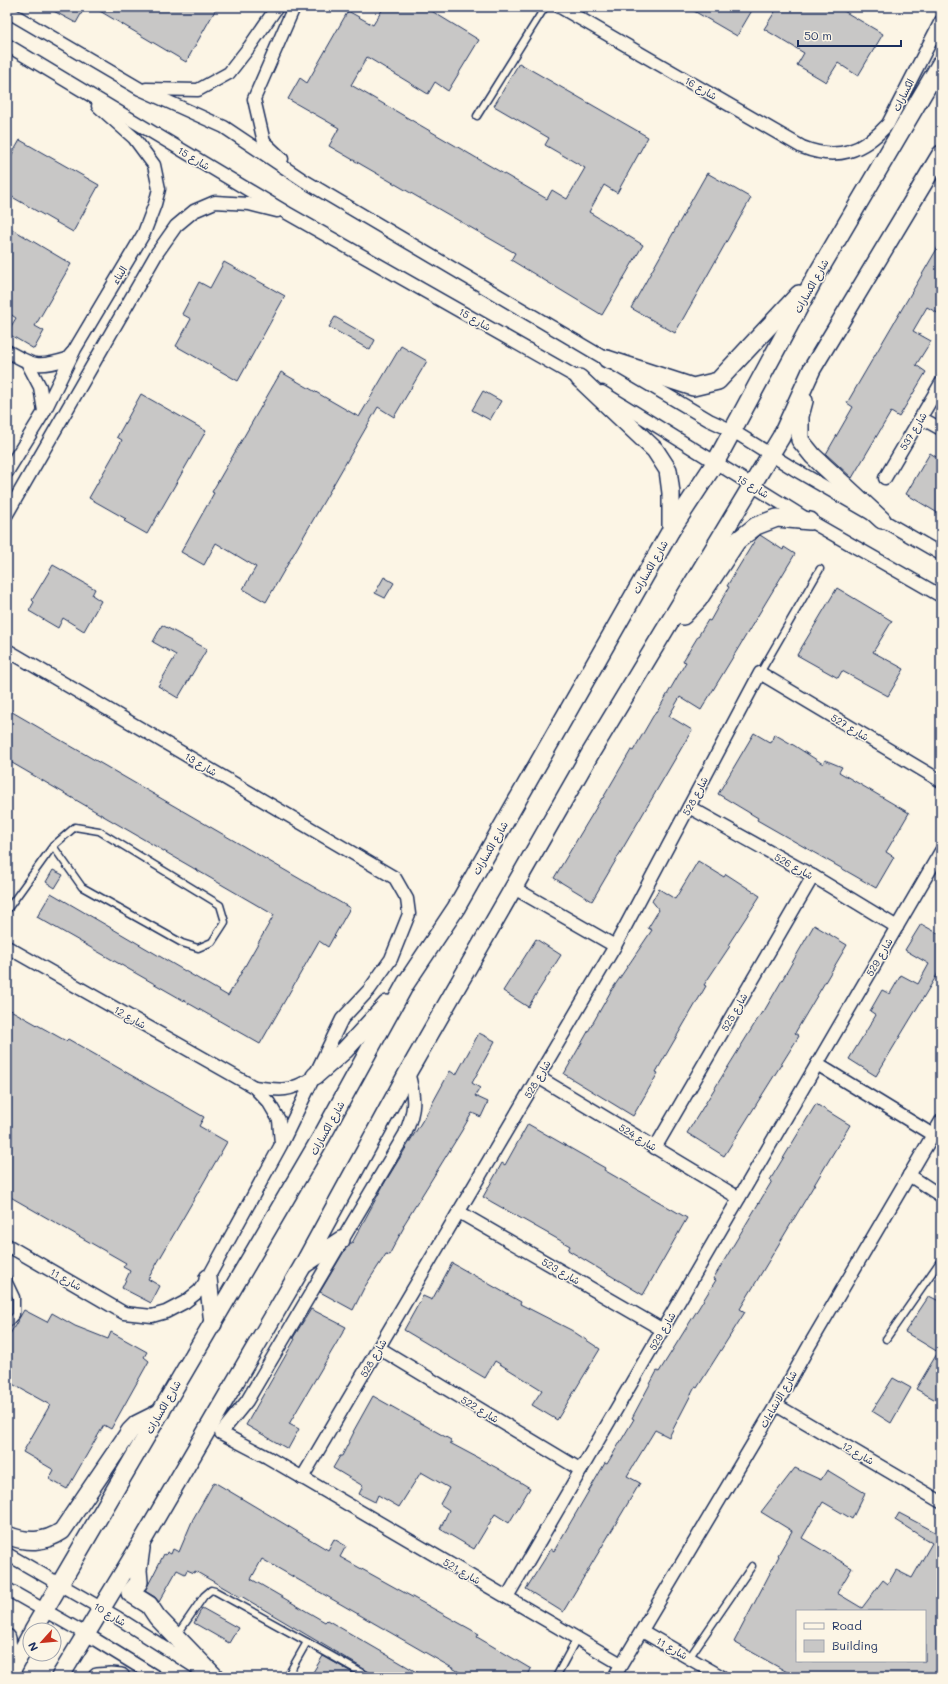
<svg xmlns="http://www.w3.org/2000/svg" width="948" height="1684" font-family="Mali,'Playpen Sans Arabic',sans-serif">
  <rect width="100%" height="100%" fill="#fcf5e5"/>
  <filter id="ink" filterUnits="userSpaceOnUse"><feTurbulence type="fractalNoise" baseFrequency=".025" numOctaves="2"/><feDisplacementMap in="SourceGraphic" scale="8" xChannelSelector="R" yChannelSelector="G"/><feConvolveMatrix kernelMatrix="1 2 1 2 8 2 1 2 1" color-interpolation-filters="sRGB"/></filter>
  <g filter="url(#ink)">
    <!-- building -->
    <g fill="#c8c7c6" stroke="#1b2f5e" fill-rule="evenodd">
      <path d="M46,7H85L76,23Z"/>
      <path d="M93,7H217L186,62Z"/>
      <path d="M384,7H425L479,40L448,91L435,82L428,94L367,57L351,85L547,199L552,190L567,199L585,168L545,145L549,138L494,106L519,63L648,137L617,193L604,185L589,212L643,245L602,315L511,260L515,253L329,146L339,128L288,99L300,78L307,83L348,11L373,25Z"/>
      <path d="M687,7H754L737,36Z"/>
      <path d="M778,7H837L883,34L858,76L838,63L826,82L797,65L804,53L764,29Z"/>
      <path d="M20,140L99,185L73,232L7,194V163Z"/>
      <path d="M707,173L751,198L675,333L631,308Z"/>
      <path d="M7,226L71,264L35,326L44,331L34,349L7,333L16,318L7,312Z"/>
      <path d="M941,242V315L927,307L913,331L931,341L916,365L926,372L899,417L891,412L852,478L826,454L853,407L847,403Z"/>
      <path d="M224,262L285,296L238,381L176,346L191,319L182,314L199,282L210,288Z"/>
      <path d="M335,317L375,340L370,350L329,327Z"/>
      <path d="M401,346L427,361L394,417L378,407L266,602L243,589L256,567L216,543L204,565L181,552L214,493L212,492L281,372L359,417Z"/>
      <path d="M483,391L501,401L490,420L472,410Z"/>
      <path d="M141,394L206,431L147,534L124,521L126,519L89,498L122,440L117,437Z"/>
      <path d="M930,453L941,460V515L906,494Z"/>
      <path d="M760,535L783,550L784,547L795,554L701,710L680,697L669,716L692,730L592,901L554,878L602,798H603L631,750L633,751L656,711L657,712L686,662L683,661L708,620L710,621L729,587L727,586L755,540Z"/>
      <path d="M53,565L95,589L92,595L101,601L84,631L63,618L58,628L29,611L34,602L32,600Z"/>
      <path d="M384,577L394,583L385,598L375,593Z"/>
      <path d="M837,588L892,621L873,652L904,669L888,696L842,671L838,678L797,655Z"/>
      <path d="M162,625L207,649L178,698L158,686L176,655L153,642Z"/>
      <path d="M7,709L350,908L328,947L319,941L260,1044L37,917L51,893L228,996L274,915L7,760Z"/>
      <path d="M754,733L771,743L774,734L795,746L823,764L825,760L842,767L839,772L909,813L886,852L894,857L876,888L757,820L758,818L718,794Z"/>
      <path d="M698,861L724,877L726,874L760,896L728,945L730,946L704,985L706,986L656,1072L658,1073L633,1116L564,1074L611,991L652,930L648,928L659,910L652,901L659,889L675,899Z"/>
      <path d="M53,870L63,875L55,888L46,882Z"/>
      <path d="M921,924L941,935V971L940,970L876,1076L849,1059L876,1015L870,1011L882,990L890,994L901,975L918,984L929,964L905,950Z"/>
      <path d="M814,925L847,945L795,1033L799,1036L724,1156L687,1133L762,1012L763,1013Z"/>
      <path d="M536,939L561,955L528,1007L503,991Z"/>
      <path d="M7,1008L66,1041L68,1039L204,1117L199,1126L227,1142L148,1279L160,1286L151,1303L122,1288L130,1271L123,1267L126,1263L7,1195Z"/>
      <path d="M479,1033L495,1041L472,1083L480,1088L475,1096L488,1102L481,1117L472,1113L461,1132L403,1226L404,1227L389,1255L386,1254L364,1288L353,1310L320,1292L346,1248L350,1243H352L384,1184L427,1113L450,1071L456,1075Z"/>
      <path d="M816,1104L850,1125L740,1309L745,1312L697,1388L695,1387L669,1437L655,1430L627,1476L640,1483L563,1612L526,1589L551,1549L554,1551L605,1463L607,1464L634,1419L632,1418L657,1371L659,1372L716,1280L713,1279L772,1181L770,1180Z"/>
      <path d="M528,1124L605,1168L604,1170L687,1218L643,1295L568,1250L570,1246L483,1197L502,1163L505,1165Z"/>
      <path d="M452,1263L521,1302L520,1304L571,1330L600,1349L557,1420L532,1405L542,1390L495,1361L485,1378L404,1330L423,1296L432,1300Z"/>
      <path d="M929,1296L941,1302V1403L916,1389L938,1352L905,1332Z"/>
      <path d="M311,1309L346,1327L289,1424L299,1429L288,1449L246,1425L295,1339L293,1338Z"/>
      <path d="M24,1310L47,1322L52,1313L75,1326L108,1339L111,1332L147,1352L144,1357L149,1361L111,1429L104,1425L67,1489L49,1479L54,1470L23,1452L50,1405L7,1381V1339Z"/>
      <path d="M893,1378L911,1388L891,1423L872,1411Z"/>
      <path d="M373,1396L451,1440L450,1443L497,1468L530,1488L509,1523L495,1514L474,1549L440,1529L449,1510L440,1504L449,1488L421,1472L399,1507L378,1495L375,1502L359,1494L363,1486L333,1468L340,1456H342L354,1432H353Z"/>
      <path d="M795,1468L821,1480L827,1470L865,1493L852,1519L823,1502L802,1538L852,1568L837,1593L862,1608L883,1580L888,1584L896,1570L912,1578L932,1543L895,1520L899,1513L937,1533L941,1526V1677H796L734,1642L779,1556L778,1555L792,1531L761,1512ZM797,1611H925V1661H797Z"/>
      <path d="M214,1482L328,1550L334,1539L346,1546L340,1557L479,1634L477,1637L531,1669L527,1677H468L262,1559L251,1579L325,1622L327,1620L425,1677H373L371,1673L241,1596L240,1597L195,1571L194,1573L187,1570L185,1574L177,1570L159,1602L155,1597L145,1591L164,1554L166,1555L167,1552L171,1554L173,1549L179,1552L193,1519Z"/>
      <path d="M202,1608L238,1628L229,1643L194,1623Z"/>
      <path d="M323,1656L360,1677H310Z"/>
    </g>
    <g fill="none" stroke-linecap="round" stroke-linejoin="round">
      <!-- lane casing -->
      <g stroke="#1b2f5e" stroke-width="9">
        <g id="lane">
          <path d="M477,116L545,7"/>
          <path d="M760,673L820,569"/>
          <path d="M7,910L53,846L75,827L99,831L220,905L225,922L212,942L198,948L182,943L82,887L53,846"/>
          <path d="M7,1278L16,1297V1315L7,1325"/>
          <path d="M886,1339L941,1260"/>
          <path d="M177,1635L204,1596L211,1590L215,1591L307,1642"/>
          <path d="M689,1658L752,1566"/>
          <path d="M287,1677L307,1642L369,1677"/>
          <path d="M556,1677L577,1638"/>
        </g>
      </g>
      <!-- street casing -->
      <g stroke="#1b2f5e" stroke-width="15">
        <g id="street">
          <path d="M560,7L802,147C837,161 863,152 888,124L941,21"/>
          <path d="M7,11L140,89L224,127L303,180L709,420L733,431L794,469L941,554"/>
          <path d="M7,45L287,213L585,382"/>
          <path d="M146,89L198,90L229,73L250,46L277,7"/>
          <path d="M282,159L264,142L254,99L294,7"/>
          <path d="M7,351C33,366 38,368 67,359L72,353"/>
          <path d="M28,364L40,387L44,411"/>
          <path d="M602,392L810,521L941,596"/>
          <path d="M921,418L941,429"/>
          <path d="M7,472L44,412L75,349L144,233L155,204L159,189L154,165L134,138L98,106"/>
          <path d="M885,478L941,383"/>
          <path d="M7,514L157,253L176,226L194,211L215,202L249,204L277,211"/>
          <path d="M7,650L395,878L407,899L409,914L391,959L369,990L342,1019L281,1145L208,1278L199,1291L185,1302L166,1312L152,1316L124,1313L7,1245"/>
          <path d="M689,807L813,876L897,927"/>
          <path d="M514,888L615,946"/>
          <path d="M7,947L254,1087L269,1103L279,1120L281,1144"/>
          <path d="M817,1064L933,1135"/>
          <path d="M408,1072C415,1097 416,1109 405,1134L247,1401L221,1433L267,1457L621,1664"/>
          <path d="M538,1077L739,1198"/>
          <path d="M254,1087C281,1091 290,1092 314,1077"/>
          <path d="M655,1148L813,876"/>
          <path d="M909,1175L941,1196"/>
          <path d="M459,1212L663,1330"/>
          <path d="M379,1348L581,1470"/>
          <path d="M776,1405L941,1502"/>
          <path d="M302,1478L615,946L760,673L941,781"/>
          <path d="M7,1554L118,1618L203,1672"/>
          <path d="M7,1589L86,1634L156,1677"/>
          <path d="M507,1597L941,851"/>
          <path d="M642,1631L722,1677"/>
          <path d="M614,1677L776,1405L809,1346L941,1121"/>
        </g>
      </g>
      <!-- secondary casing -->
      <g stroke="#1b2f5e" stroke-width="20">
        <g id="secondary">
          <path d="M607,359L693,387L718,381L799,294"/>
          <path d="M579,378L655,450L668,470L671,493V530"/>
          <path d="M804,401L800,416V440L813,456L882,520"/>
          <path d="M683,616L698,600L737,541L756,526L777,518L810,521"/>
          <path d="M315,1076L345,1050L387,1004"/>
          <path d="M305,1264L341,1240"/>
          <path d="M208,1278L213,1324"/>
          <path d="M7,1535C27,1543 44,1543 62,1531L130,1431L137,1424L161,1412"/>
          <path d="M141,1548L138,1570L139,1582L130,1593L149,1605L157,1617L215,1677"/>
          <path d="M33,1630L322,1136L406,983L456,908L671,530L715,463L817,274L941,63"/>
          <path d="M7,1638L9,1661L7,1673"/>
          <path d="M8,1677L30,1636"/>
          <path d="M60,1677L143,1540L302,1267L408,1072L590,754L781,437L812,369L941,154"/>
          <path d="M97,1677L111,1676L121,1677"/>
        </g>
      </g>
      <!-- lane -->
      <use href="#lane" stroke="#fcf5e5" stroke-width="6"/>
      <!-- street -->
      <use href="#street" stroke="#fcf5e5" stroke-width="12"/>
      <!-- secondary -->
      <use href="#secondary" stroke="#fcf5e5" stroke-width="17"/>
    </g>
  </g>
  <g text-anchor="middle" stroke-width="3" stroke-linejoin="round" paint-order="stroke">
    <!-- street labels -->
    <g font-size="10" fill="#1b2f5e" stroke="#fcf5e5">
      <text transform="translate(701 88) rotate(30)" y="4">شارع 16</text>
      <text transform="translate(903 95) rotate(-63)" y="4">الكسارات</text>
      <text transform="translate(194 158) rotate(31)" y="4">شارع 15</text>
      <text transform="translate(119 275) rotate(-59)" y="4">البناء</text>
      <text transform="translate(811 286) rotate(-61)" y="4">شارع الكسارات</text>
      <text transform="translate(475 319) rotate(30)" y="4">شارع 15</text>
      <text transform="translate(913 431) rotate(-59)" y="4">شارع 537</text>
      <text transform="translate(753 486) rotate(31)" y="4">شارع 15</text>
      <text transform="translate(650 567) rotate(-60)" y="4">شارع الكسارات</text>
      <text transform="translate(850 727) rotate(31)" y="4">شارع 527</text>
      <text transform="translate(201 764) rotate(31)" y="4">شارع 13</text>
      <text transform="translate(695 796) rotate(-62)" y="4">شارع 528</text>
      <text transform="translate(490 848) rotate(-60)" y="4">شارع الكسارات</text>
      <text transform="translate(794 866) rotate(29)" y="4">شارع 526</text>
      <text transform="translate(879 957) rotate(-60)" y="4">شارع 529</text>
      <text transform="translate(734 1012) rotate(-60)" y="4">شارع 525</text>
      <text transform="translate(130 1017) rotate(30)" y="4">شارع 12</text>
      <text transform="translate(537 1079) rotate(-60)" y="4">شارع 528</text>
      <text transform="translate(327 1128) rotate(-61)" y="4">شارع الكسارات</text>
      <text transform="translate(638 1137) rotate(31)" y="4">شارع 524</text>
      <text transform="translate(561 1271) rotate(30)" y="4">شارع 523</text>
      <text transform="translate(66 1279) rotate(30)" y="4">شارع 11</text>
      <text transform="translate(662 1331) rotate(-60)" y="4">شارع 529</text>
      <text transform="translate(373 1358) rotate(-60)" y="4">شارع 528</text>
      <text transform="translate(778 1399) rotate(-60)" y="4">شارع الانشاءات</text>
      <text transform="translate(163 1407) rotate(-60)" y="4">شارع الكسارات</text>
      <text transform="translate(480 1409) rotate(31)" y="4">شارع 522</text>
      <text transform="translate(858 1453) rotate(30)" y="4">شارع 12</text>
      <text transform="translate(462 1571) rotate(30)" y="4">شارع 521</text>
      <text transform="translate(110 1614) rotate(31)" y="4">شارع 10</text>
      <text transform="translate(672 1648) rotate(30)" y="4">شارع 11</text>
    </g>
  </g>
  <!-- margin -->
  <rect width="948" height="1684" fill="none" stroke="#fcf5e5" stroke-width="24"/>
  <rect x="12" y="12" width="924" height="1660" fill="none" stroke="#1b2f5e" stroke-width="1.5" filter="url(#ink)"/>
  <!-- legend -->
  <rect x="796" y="1610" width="130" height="52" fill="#fcf5e5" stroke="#a2a6af"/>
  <rect x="804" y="1623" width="20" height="6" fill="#fcf5e5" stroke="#a2a6af"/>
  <text x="832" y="1630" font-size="12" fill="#1b2f5e">Road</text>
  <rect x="804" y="1640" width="20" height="12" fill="#c8c7c6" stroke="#a2a6af"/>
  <text x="832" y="1650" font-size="12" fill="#1b2f5e">Building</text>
  <!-- north arrow -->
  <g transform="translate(42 1642) rotate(243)"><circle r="19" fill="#fcf5e5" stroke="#a2a6af"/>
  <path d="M0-3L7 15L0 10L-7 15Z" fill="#c8321e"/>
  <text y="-6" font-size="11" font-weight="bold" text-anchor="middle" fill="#1b2f5e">N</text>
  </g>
  <!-- scale -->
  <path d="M798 40v6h103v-6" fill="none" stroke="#1b2f5e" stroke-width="2"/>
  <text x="804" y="40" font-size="12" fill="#1b2f5e" stroke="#fcf5e5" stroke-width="3" paint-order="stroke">50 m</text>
</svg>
